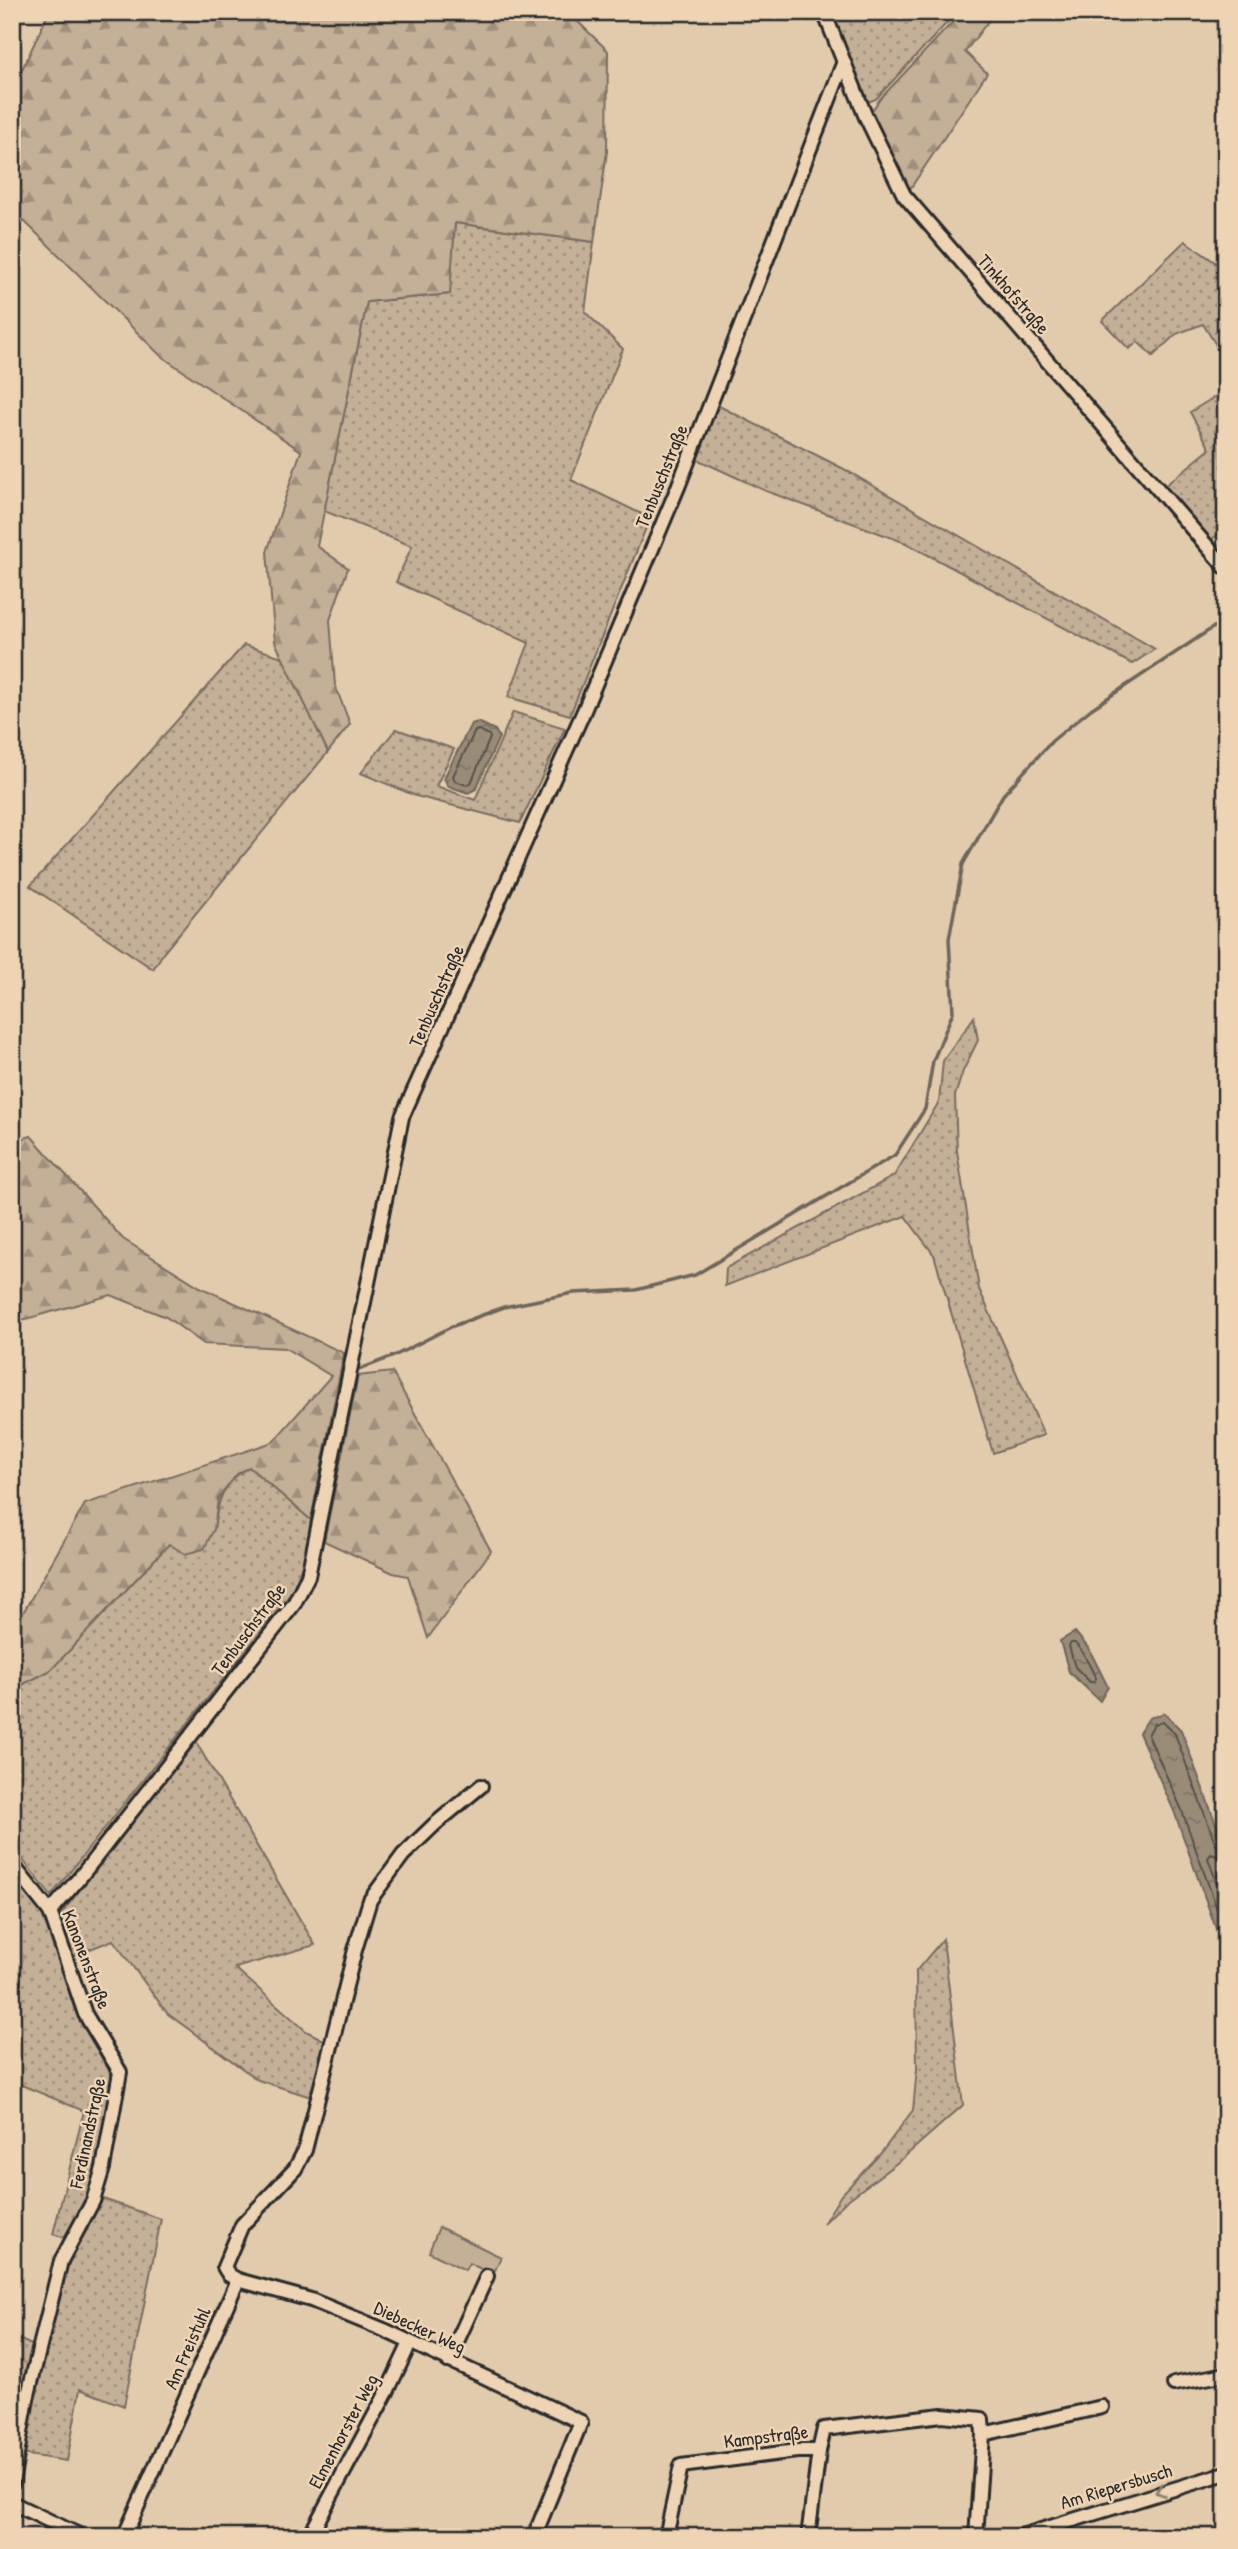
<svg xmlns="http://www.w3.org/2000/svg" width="1238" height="2549" font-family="'Patrick Hand',sans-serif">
  <defs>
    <pattern id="grass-dots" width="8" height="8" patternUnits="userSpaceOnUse" patternTransform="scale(1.75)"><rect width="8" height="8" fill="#c4af97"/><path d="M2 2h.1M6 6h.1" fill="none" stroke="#9f8f7b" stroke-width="1.8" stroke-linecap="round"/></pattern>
    <pattern id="forest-firs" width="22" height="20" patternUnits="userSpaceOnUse" patternTransform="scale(1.75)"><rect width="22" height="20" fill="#c4af97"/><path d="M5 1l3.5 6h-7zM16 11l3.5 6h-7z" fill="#9f8f7b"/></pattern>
    <pattern id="water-ripples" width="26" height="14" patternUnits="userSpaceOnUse" patternTransform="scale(1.75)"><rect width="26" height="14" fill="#9a8b79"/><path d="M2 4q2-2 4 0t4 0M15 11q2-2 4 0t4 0" fill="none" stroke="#7e7263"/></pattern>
  </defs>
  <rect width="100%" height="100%" fill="#e2caad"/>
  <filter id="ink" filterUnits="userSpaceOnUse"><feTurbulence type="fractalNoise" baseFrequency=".0143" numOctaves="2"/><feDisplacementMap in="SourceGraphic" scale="14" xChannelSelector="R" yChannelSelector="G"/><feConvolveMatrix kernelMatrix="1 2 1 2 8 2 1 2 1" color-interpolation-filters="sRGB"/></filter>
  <g filter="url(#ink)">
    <!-- grass -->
    <g fill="url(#grass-dots)" stroke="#786d61" stroke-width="2">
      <path d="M832,12H957L876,99L868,102Z"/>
      <path d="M455,223L594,242L585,312L623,349L571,480L650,518L570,715L508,697L529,643L396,582L412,546L324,511L367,302L449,294Z"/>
      <path d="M1185,241L1226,270V361L1203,324L1176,334L1153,356L1138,342L1129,349L1102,321Z"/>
      <path d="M1226,390V528L1211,540L1162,488L1210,449L1190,412Z"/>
      <path d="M713,403L842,468L1155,649L1132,664L906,543L766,491L692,457Z"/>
      <path d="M244,645L283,657L328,752L164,952L153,969L30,886Z"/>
      <path d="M513,712L565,728L520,823L416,796L361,773L396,729L454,749L436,786L475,800Z"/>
      <path d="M974,1017L978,1040L963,1071L955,1096L957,1151L979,1289L1044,1435L993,1453L934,1255L905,1216L725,1286L726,1268L894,1176L939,1102L943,1061Z"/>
      <path d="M249,1467L311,1520L307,1551L292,1592L51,1896L12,1846V1690L51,1670L170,1543L214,1529C218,1501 222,1482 249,1467Z"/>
      <path d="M196,1742L315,1945L235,1968L306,2031L328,2042L314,2098L258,2080L168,2014L113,1940L70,1957L58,1918Z"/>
      <path d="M12,1877L45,1917L83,2024L115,2081L89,2192L66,2238L53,2234L84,2111L12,2081Z"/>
      <path d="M943,1939L963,2105L902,2159L845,2202L823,2224L841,2195L881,2153L913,2110L917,2069L916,1971Z"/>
      <path d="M100,2198L161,2219L124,2406L80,2389L67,2461L21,2454L32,2395L69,2261Z"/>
      <path d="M12,2336L34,2346L17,2433L12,2431Z"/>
    </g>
    <!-- forest -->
    <g fill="url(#forest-firs)" stroke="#786d61" stroke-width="2">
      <path d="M49,12H568L608,51L607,152L594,242L455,223L450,294L367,302L317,546L348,568L330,620L335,685L350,724L328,752L275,642L267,552L301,451L161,356L12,209V84L18,78Z"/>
      <path d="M962,12H995L965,52L987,73L908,192L871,112L880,99Z"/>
      <path d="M31,1136L123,1239L200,1287L344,1353L311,1520L249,1467L237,1474L218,1499L214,1529L204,1549L185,1554L169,1544L51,1670L12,1690V1632L85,1504L273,1442L331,1376L285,1348L204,1344L166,1317L111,1295L12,1323V1142Z"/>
      <path d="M392,1372L491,1551L428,1638L408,1576L393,1573L324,1541L358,1376Z"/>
    </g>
    <!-- park -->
    <path fill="#c4af97" stroke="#786d61" stroke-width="2" d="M439,2227L501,2257L493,2275L469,2263L465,2270L429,2252Z"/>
    <!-- water -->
    <g fill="url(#water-ripples)" stroke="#6e655a" stroke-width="2">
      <path d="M478,722L495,730L499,737L476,789L468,793L448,786L444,778L471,724Z"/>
      <path d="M1075,1632L1089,1649L1108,1687L1100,1701L1069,1672L1060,1641Z"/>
      <path d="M1165,1713L1181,1730L1226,1851V1942L1219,1937L1174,1811L1139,1733L1149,1718Z"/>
    </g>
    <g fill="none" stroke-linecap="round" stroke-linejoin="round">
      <!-- shore -->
      <g stroke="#57514a" stroke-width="2">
        <path d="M479,730L489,735L490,738L471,783L467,785L455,781L453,776L475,731Z"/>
        <path d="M1071,1643H1075L1083,1653L1096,1678L1094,1682H1090L1075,1667L1069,1646Z"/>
        <path d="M1226,1850L1220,1849L1216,1845L1175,1734L1163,1722L1154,1724L1148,1735L1181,1808L1226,1934"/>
        <path d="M1226,1859L1211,1854L1208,1858L1226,1910"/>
      </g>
      <!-- stream -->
      <path stroke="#6e655a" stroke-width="3.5" d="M358,1370L396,1355L453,1326L504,1307L573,1293L636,1290L695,1275L895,1155L925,1109L933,1061L953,1012L949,939L963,864L1003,795L1052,741L1091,709L1226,619"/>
      <!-- minor casing -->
      <g stroke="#2b2b2b" stroke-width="18">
        <g id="minor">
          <path d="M824,12L865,115L904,195L1226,568"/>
          <path d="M481,1786L434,1825L403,1855L370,1900L355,1950L305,2150L295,2169L242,2225L224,2267L229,2275L238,2280L311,2300L384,2330L581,2422L534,2537"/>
          <path d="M12,1864L50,1912L85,2014L120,2072L103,2168L93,2201L61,2261L27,2399L12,2483"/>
          <path d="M50,1912L81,1876L294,1604L308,1576L402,1117L583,713L678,487L843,64"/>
          <path d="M448,2361L487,2276"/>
          <path d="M1174,2384L1226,2374"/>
          <path d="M12,2503L83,2537"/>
          <path d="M124,2537L238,2280"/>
          <path d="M309,2537L387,2392L410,2343"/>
          <path d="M666,2537L681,2466L797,2451H819L824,2429L942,2415L982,2419L983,2434"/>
          <path d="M808,2537L819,2451"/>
          <path d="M976,2537L983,2434L1102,2407"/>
          <path d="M1018,2537L1226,2473"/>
        </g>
      </g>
      <!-- minor -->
      <use href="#minor" stroke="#eed4b5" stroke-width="12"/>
    </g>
    <!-- one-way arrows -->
    <defs><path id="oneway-chevron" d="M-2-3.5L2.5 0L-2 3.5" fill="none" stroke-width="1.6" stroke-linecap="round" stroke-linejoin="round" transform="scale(1.75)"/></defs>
    <use stroke="#8c8070" href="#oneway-chevron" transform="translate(1160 2491) rotate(162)"/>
  </g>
  <g text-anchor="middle" stroke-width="5" stroke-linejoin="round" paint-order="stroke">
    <!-- street labels -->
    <g font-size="19" fill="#2b2b2b" stroke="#eed4b5">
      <text transform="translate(1014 294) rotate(49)" y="7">Tinkhofstraße</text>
      <text transform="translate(661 476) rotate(-68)" y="7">Tenbuschstraße</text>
      <text transform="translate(436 996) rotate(-66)" y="7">Tenbuschstraße</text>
      <text transform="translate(248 1629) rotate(-53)" y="7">Tenbuschstraße</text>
      <text transform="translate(87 1959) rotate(69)" y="7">Kanonenstraße</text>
      <text transform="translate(87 2133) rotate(-78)" y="7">Ferdinandstraße</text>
      <text transform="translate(420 2327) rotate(25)" y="7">Diebecker Weg</text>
      <text transform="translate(187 2348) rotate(-66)" y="7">Am Freistuhl</text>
      <text transform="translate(343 2431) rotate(-62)" y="7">Elmenhorster Weg</text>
      <text transform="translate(766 2436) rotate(-7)" y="7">Kampstraße</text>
      <text transform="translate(1116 2486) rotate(-17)" y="7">Am Riepersbusch</text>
    </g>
  </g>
  <!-- margin -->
  <rect width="1238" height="2549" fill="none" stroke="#eed4b5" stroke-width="42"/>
  <rect x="21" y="21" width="1196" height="2507" fill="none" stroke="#2b2b2b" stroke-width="2.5" filter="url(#ink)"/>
</svg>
